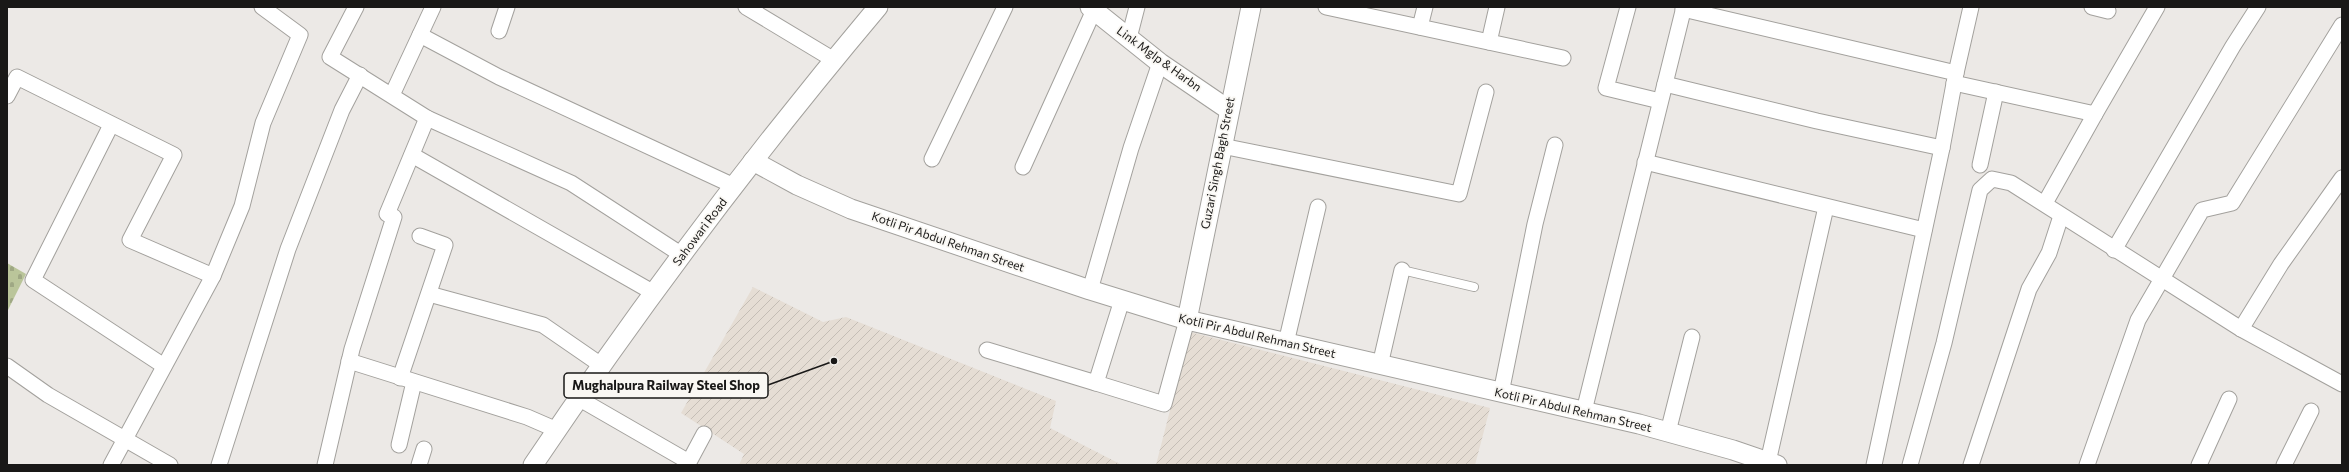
<svg xmlns="http://www.w3.org/2000/svg" width="2349" height="472" font-family="Commissioner,sans-serif">
  <defs>
    <pattern id="industrial-furrows" width="10" height="10" patternUnits="userSpaceOnUse"><rect width="10" height="10" fill="#e5ddd4"/><path d="M-1 1l2-2M0 10L10 0M9 11l2-2" fill="none" stroke="#c4bdb5"/></pattern>
    <pattern id="cemetery-stones" width="16" height="16" patternUnits="userSpaceOnUse"><rect width="16" height="16" fill="#bac59a"/><path d="M2 7V4a2 2 0 0 1 4 0v3zM10 15v-3a2 2 0 0 1 4 0v3z" fill="#9fa884"/></pattern>
  </defs>
  <rect width="100%" height="100%" fill="#ece9e6"/>
  <!-- industrial -->
  <g fill="url(#industrial-furrows)">
    <path d="M753,287L823,322L846,317L1056,401L1050,428L1122,465H739L744,454L681,413Z"/>
    <path d="M1190,332L1490,408L1475,465H1156Z"/>
  </g>
  <!-- cemetery -->
  <path fill="url(#cemetery-stones)" d="M7,263L26,274L7,312Z"/>
  <g fill="none" stroke-linecap="round" stroke-linejoin="round">
    <!-- service casing -->
    <g stroke="#a3a19d" stroke-width="10">
      <path id="service" d="M1402,270L1474,287"/>
    </g>
    <!-- minor casing -->
    <g stroke="#a3a19d" stroke-width="17">
      <g id="minor">
        <path d="M356,7L330,57L427,118L571,183L682,255"/>
        <path d="M746,7L834,60"/>
        <path d="M1326,7L1563,58"/>
        <path d="M1628,7L1606,88L1660,101"/>
        <path d="M2092,7L2108,11"/>
        <path d="M1683,9L1956,73L1942,148"/>
        <path d="M1420,27L1425,7"/>
        <path d="M499,31L507,7"/>
        <path d="M420,35L499,77L734,186"/>
        <path d="M1129,38L1137,7"/>
        <path d="M1489,42L1497,7"/>
        <path d="M1956,73L1971,7"/>
        <path d="M1954,83L2095,114L2157,7"/>
        <path d="M1665,84L1817,121L1942,148L1874,465"/>
        <path d="M392,95L433,7"/>
        <path d="M7,96L17,77L174,155L130,240L213,276"/>
        <path d="M111,125L33,280L164,366"/>
        <path d="M1222,146L1459,194L1486,92"/>
        <path d="M412,155L654,293"/>
        <path d="M932,159L1005,7"/>
        <path d="M1645,162L1924,230"/>
        <path d="M1980,165L1996,92"/>
        <path d="M1023,167L1094,10"/>
        <path d="M2045,203L2095,114"/>
        <path d="M2114,250L2233,46L2258,7"/>
        <path d="M1090,290L1131,148L1160,63"/>
        <path d="M429,294L543,325L601,365"/>
        <path d="M1122,300L1096,383L1164,404L1187,320"/>
        <path d="M2241,329L2281,264L2342,178"/>
        <path d="M1286,343L1318,207"/>
        <path d="M987,350L1096,383"/>
        <path d="M349,361L527,417L557,430"/>
        <path d="M1380,365L1402,270"/>
        <path d="M7,366L48,395L170,465"/>
        <path d="M400,378L445,245L420,236"/>
        <path d="M1501,393L1535,224L1555,145"/>
        <path d="M578,398L689,462L704,434"/>
        <path d="M1584,411L1684,7"/>
        <path d="M1668,432L1692,337"/>
        <path d="M399,445L414,382"/>
        <path d="M1768,462L1826,207"/>
        <path d="M111,465L213,276L242,206L263,123L300,35L262,7"/>
        <path d="M219,465L288,249L342,110L360,75"/>
        <path d="M325,465L352,349L394,217L387,214L427,118"/>
        <path d="M419,465L424,449"/>
        <path d="M1910,465L1944,343L1980,190L1992,179L2011,183L2241,329L2342,384"/>
        <path d="M1971,465L2029,289L2049,253L2061,216"/>
        <path d="M2087,465L2138,320L2202,210L2232,203L2342,25"/>
        <path d="M2199,465L2229,399"/>
        <path d="M2284,465L2311,411"/>
      </g>
    </g>
    <!-- tertiary casing -->
    <g stroke="#a3a19d" stroke-width="21">
      <g id="tertiary">
        <path d="M1090,7L1160,63L1229,110"/>
        <path d="M753,161L797,185L851,209L1090,290L1187,320L1639,424L1733,450L1777,465"/>
        <path d="M1187,320L1251,7"/>
        <path d="M533,465C640,306 755,153 878,7"/>
      </g>
    </g>
    <!-- service -->
    <use href="#service" stroke="#fff" stroke-width="8"/>
    <!-- minor -->
    <use href="#minor" stroke="#fff" stroke-width="15"/>
    <!-- tertiary -->
    <use href="#tertiary" stroke="#fff" stroke-width="19"/>
  </g>
  <g text-anchor="middle" stroke-width="3.5" stroke-linejoin="round" paint-order="stroke">
    <!-- street labels -->
    <g font-size="12" fill="#191817" stroke="#f9f7f3">
      <text transform="translate(1159 59) rotate(36)" y="4">Link Mglp &amp; Harbn</text>
      <text transform="translate(1218 163) rotate(-79)" y="4">Guzari Singh Bagh Street</text>
      <text transform="translate(700 232) rotate(-53)" y="4">Sahowari Road</text>
      <text transform="translate(948 242) rotate(19)" y="4">Kotli Pir Abdul Rehman Street</text>
      <text transform="translate(1257 336) rotate(13)" y="4">Kotli Pir Abdul Rehman Street</text>
      <text transform="translate(1573 410) rotate(13)" y="4">Kotli Pir Abdul Rehman Street</text>
    </g>
  </g>
  <!-- callouts -->
  <path fill="none" stroke="#191817" stroke-width="1.5" d="M834 361L768 385"/>
  <circle fill="#191817" stroke="#f9f7f3" stroke-width="1.5" cx="834" cy="361" r="4"/>
  <rect fill="#f9f7f3" stroke="#191817" stroke-width="1.5" x="564" y="373" width="204" height="25" rx="4"/>
  <g font-size="13" text-anchor="middle" font-weight="bold" fill="#191817">
    <text x="666" y="390">Mughalpura Railway Steel Shop</text>
  </g>
  <!-- border -->
  <rect width="2349" height="472" fill="none" stroke="#191817" stroke-width="16"/>
</svg>
